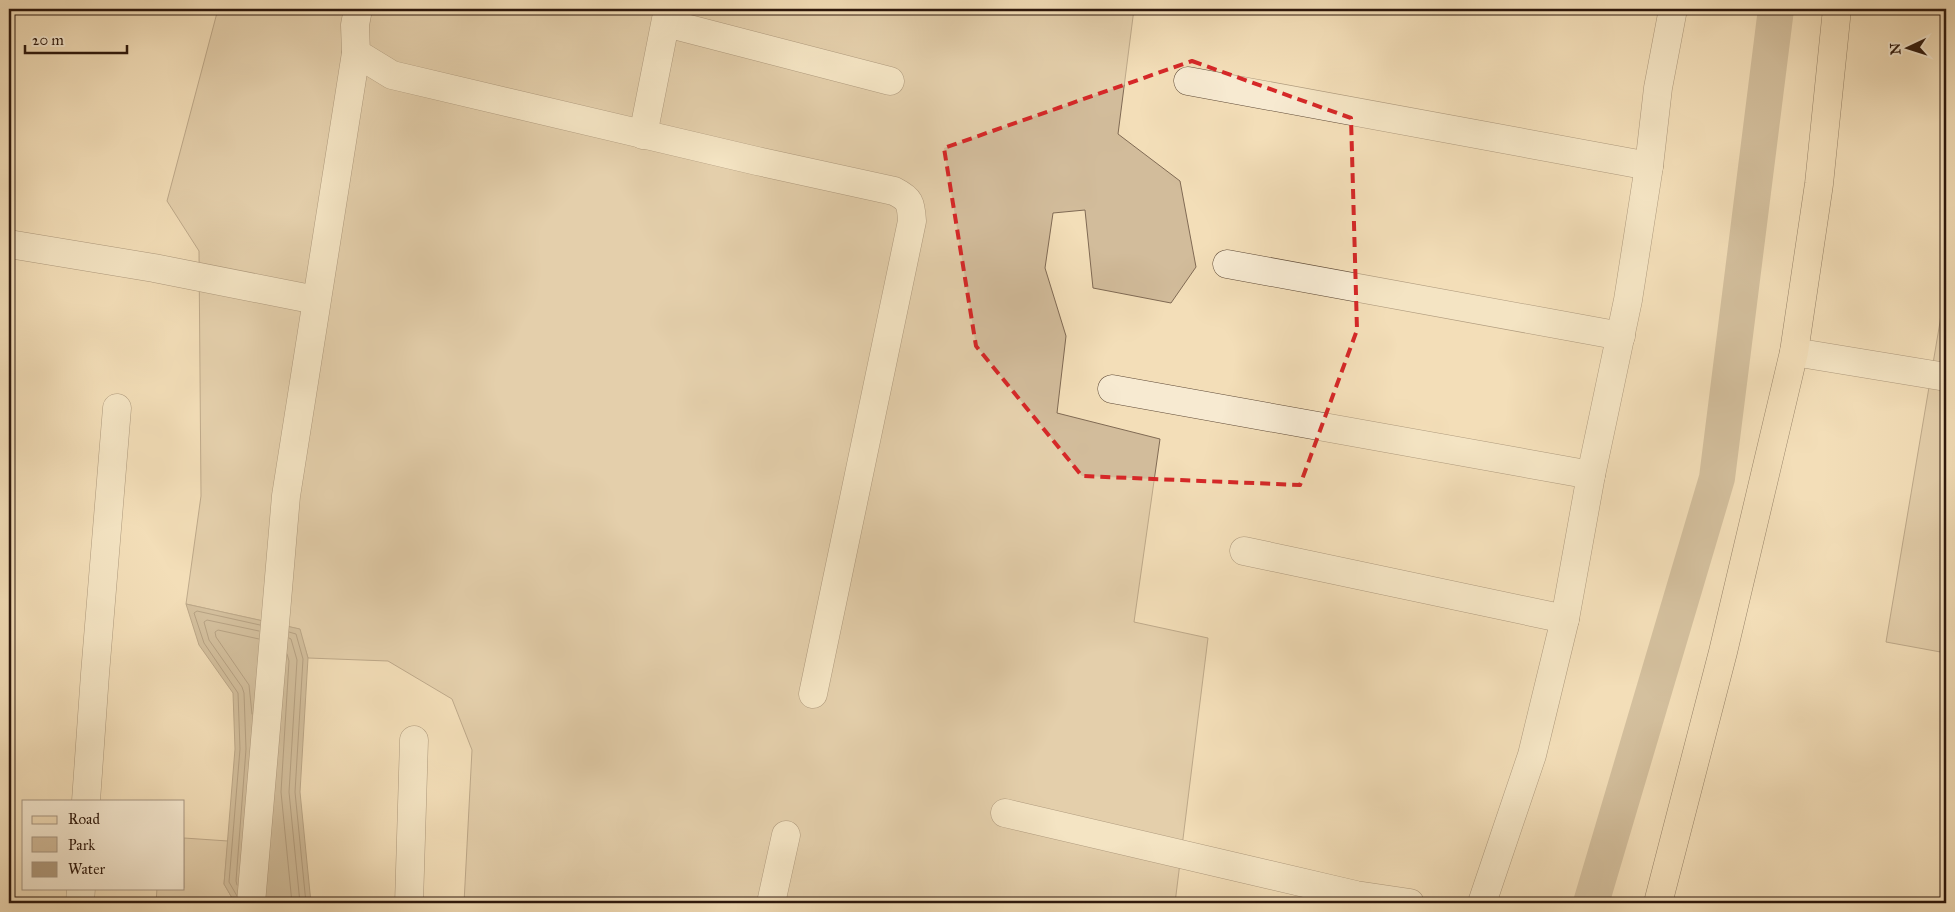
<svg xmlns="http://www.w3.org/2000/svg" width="1955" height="912" font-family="'IM FELL Great Primer',serif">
<rect width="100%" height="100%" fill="#f3deb8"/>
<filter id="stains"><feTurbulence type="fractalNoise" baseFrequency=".004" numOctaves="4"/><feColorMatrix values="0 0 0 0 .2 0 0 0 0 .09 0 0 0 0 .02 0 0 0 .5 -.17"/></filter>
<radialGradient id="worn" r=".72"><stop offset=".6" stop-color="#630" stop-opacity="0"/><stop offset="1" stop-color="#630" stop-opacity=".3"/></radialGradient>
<g fill="#d2bc9b" stroke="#806a54">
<path d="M218 9H1134L1118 134 1180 181 1196 267 1171 303 1093 288 1085 210 1053 213 1045 268 1066 336 1057 413 1160 439 1134 622 1208 638 1175 903H464L472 750 452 699 388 661 308 658 299 629 186 604 201 496 199 251 167 201Z"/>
<path d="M1946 272V653L1886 642 1940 322Z"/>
<path d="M184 838 228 841 224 884 235 903H156L157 888H184Z"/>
</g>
<path fill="#b09b7e" stroke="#7c6750" d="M186 604 300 629 308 658 300 792 311 903H235L224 884 235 749 233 693 199 645Z"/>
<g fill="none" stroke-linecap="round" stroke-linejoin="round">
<g stroke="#6f5a45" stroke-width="1">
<path d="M289 632 296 634 303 659 295 792 306 903"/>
<path d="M289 638 291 639 297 660 289 792 300 903"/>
<path d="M287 654 289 661 281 792 292 903"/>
<path d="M252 714 249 685 216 637 215 632 218 630 259 639"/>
<path d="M237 885 236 881 246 749 244 693 242 687 209 640 204 622 207 620 259 631"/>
<path d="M237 896 229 882 240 749 238 693 204 643 194 613 197 611 260 625"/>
</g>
<path stroke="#b09b7e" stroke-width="36" d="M1591 903 1717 478 1776 9"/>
<g stroke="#5f4a37" stroke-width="29">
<g id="minor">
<path d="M358 9 355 25 356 53 392 75 757 161 894 191C910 199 911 203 912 221L813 694"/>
<path d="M666 23 890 81"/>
<path d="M1188 81 1649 166"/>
<path d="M643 135 668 9"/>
<path d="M9 244 154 268 316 300"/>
<path d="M1227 264 1621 336"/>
<path d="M1794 352 1946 377"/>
<path d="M1112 389 1591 475"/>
<path d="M1244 551 1565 619"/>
<path d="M86 801 95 674 117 408"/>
<path d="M1005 813 1356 895 1410 903"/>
<path d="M80 903 81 888"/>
<path d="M251 903 286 496 356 53"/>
<path d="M409 903 414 740"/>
<path d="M771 903 786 835"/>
<path d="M1482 903 1532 755 1565 619 1591 475 1628 300 1649 166 1658 88 1673 9"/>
</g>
</g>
<g stroke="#2e180c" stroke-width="29">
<path id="major" d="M1658 903 1723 652 1794 352 1819 184 1837 9"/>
</g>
<use href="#minor" stroke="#f7ead1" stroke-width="28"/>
<use href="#major" stroke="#f3deb8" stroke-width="28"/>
</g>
<path d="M0 0H1955V912H0ZM1192 61 1351 118 1357 330 1300 485 1082 476 976 346 944 148Z" fill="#f3deb8" fill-opacity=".55" fill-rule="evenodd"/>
<path fill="none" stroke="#d62828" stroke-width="4" stroke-dasharray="10 6" stroke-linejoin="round" d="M1192 61 1351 118 1357 330 1300 485 1082 476 976 346 944 148Z"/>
<rect width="1955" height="912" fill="none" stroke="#f3deb8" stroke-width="30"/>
<rect x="10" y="10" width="1935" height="892" fill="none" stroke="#2e180c" stroke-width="2.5"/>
<rect x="15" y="15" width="1925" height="882" fill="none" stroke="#2e180c"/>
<rect x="22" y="800" width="162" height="90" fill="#f7ead1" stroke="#a79682"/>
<rect x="32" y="816" width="25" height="8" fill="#f3deb8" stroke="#a79682"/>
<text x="68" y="824" font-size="15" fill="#2e180c">Road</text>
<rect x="32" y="837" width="25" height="15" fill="#d2bc9b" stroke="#a79682"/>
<text x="68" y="850" font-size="15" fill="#2e180c">Park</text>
<rect x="32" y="862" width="25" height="15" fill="#b09b7e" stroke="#a79682"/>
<text x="68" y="874" font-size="15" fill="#2e180c">Water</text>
<g transform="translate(1908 48) rotate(266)" stroke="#f7ead1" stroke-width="4" paint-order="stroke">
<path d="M0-4L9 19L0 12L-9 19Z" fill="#2e180c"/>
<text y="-8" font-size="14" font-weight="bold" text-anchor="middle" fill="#2e180c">N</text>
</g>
<path d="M25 45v8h102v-8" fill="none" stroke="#2e180c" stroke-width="2.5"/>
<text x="32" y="45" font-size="15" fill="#2e180c" stroke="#f7ead1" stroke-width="4" paint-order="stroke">20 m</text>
<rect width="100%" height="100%" filter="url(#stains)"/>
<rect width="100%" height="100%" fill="url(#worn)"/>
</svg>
